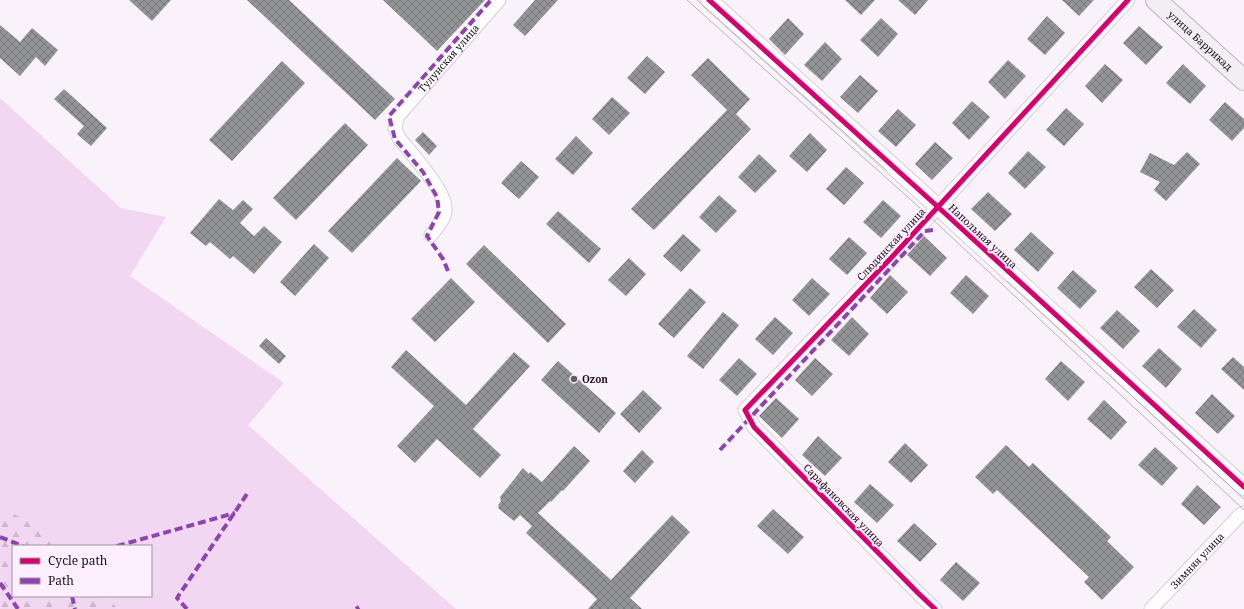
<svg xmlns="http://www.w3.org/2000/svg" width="1244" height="609" font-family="'Noto Serif',serif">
<defs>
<pattern id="forest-firs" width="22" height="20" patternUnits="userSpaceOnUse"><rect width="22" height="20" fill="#f1d7f1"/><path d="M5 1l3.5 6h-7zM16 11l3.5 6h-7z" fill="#ceb7ce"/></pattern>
<pattern id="building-cross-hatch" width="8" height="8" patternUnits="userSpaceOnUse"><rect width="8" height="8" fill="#939496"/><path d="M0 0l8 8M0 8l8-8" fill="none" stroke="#777779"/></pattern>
</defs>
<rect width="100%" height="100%" fill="#faf2fa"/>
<path fill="#f1d7f1" d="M0 98 121 208 166 217 130 276 284 383 248 425 456 609H118L107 596H151V546H64L55 535 0 507Z"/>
<path fill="url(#forest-firs)" d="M0 507 55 535 64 546H13V596H107L118 609H0Z"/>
<g fill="url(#building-cross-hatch)">
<path d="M129 0H171L152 21Z"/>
<path d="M247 0H289L395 99 375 120Z"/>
<path d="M383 0H485L437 51Z"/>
<path d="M535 0H558L525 36 513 25Z"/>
<path d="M845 0H875L861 15Z"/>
<path d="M898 0H928L915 15Z"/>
<path d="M1062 0H1094L1079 16Z"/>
<path d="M1047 16 1065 33 1045 55 1027 39Z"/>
<path d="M788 18 804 34 785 55 769 39Z"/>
<path d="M881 18 898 34 878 57 860 40Z"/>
<path d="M0 25 20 42 32 28 58 50 45 66 36 57 20 76 0 58Z"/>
<path d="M1139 26 1163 47 1146 65 1123 43Z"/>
<path d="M825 42 842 59 822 81 804 65Z"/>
<path d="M647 56 665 72 645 94 627 78Z"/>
<path d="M708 58 750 99 736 114 751 129 654 230 631 209 727 110 691 75Z"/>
<path d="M1008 60 1026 76 1005 99 988 82Z"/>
<path d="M282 61 305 83 232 161 209 140Z"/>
<path d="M1105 64 1123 80 1102 103 1085 86Z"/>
<path d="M1183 64 1206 86 1190 104 1166 83Z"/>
<path d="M860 75 878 91 858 113 840 97Z"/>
<path d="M64 89 107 128 91 146 77 134 84 126 54 99Z"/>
<path d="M612 97 630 113 609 135 592 119Z"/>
<path d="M972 101 990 117 969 140 952 123Z"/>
<path d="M1225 102 1244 119V128L1232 141 1209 120Z"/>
<path d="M1066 108 1084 124 1064 146 1046 130Z"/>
<path d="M898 109 916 125 896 147 878 131Z"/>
<path d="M345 123 368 145 296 220 273 198Z"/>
<path d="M423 132 437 146 429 155 415 140Z"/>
<path d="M810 133 827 150 807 172 789 156Z"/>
<path d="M576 136 593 153 573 175 555 159Z"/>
<path d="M935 142 953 158 932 180 915 164Z"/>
<path d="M1028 151 1046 167 1025 189 1008 173Z"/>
<path d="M1187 152 1200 164 1166 201 1154 190 1160 182 1140 172 1150 153 1174 165Z"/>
<path d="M759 154 777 171 755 193 738 177Z"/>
<path d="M397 158 421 181 352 253 328 231Z"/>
<path d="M521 161 539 177 519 199 501 183Z"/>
<path d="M846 167 864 183 844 205 826 189Z"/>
<path d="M988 192 1012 214 995 231 971 209Z"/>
<path d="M719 195 737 211 716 233 699 217Z"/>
<path d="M219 199 233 210 243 200 253 209 240 223 254 236 264 226 282 242 254 274 233 256 230 259 210 242 206 246 190 233Z"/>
<path d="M883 200 901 216 881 238 863 222Z"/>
<path d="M558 211 601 249 589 263 546 224Z"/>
<path d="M1031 232 1054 253 1038 272 1014 250Z"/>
<path d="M683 234 701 250 681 272 663 256Z"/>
<path d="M924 236 947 258 930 276 907 255Z"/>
<path d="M849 237 867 253 847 275 829 259Z"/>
<path d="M314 244 329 258 295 296 280 282Z"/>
<path d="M484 245 566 324 548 343 466 264Z"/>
<path d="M629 258 646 274 626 296 608 280Z"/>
<path d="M1151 269 1174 290 1157 308 1134 287Z"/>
<path d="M1073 270 1097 291 1080 309 1057 288Z"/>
<path d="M890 275 908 292 887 314 870 298Z"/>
<path d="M966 275 989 296 973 314 950 293Z"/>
<path d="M451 278 475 302 435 342 411 319Z"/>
<path d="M812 278 830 294 809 316 792 300Z"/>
<path d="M690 288 706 302 674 338 658 324Z"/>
<path d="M1194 309 1217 330 1201 348 1177 327Z"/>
<path d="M1117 310 1140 331 1123 349 1100 328Z"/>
<path d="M723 312 739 325 703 369 687 356Z"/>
<path d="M775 317 793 333 773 355 755 339Z"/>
<path d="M852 317 869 334 849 356 831 340Z"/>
<path d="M266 338 286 356 279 364 259 346Z"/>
<path d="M1159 348 1182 369 1166 388 1142 366Z"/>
<path d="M406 350 466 405 514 352 530 366 473 429 501 455 480 478 437 439 415 463 397 446 434 406 391 367Z"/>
<path d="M1233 357 1244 367V390L1221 369Z"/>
<path d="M739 358 757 374 737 396 719 380Z"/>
<path d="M815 358 833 374 812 396 795 380Z"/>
<path d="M558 361 616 413 599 433 541 380Z"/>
<path d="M1061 361 1085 382 1068 401 1045 379Z"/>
<path d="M643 390 662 408 639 433 620 414Z"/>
<path d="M1212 394 1235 416 1218 434 1195 413Z"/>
<path d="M776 398 799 419 782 438 759 416Z"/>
<path d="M1104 400 1127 422 1111 440 1087 419Z"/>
<path d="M818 436 842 458 825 476 802 455Z"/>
<path d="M905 443 928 465 911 483 888 462Z"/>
<path d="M1006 445 1029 467 1033 463 1111 537 1107 541 1134 567 1102 600 1084 582 1089 577 997 490 993 494 975 477Z"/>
<path d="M574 446 590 461 563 491 562 490 551 502 550 501 538 513 611 580 672 515 690 532 630 598 642 609H588L597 599 526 533 532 526 520 515 514 521 498 508 499 506 498 505 501 501 500 497 523 468 529 474 530 472 542 482Z"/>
<path d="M1155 447 1178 468 1162 486 1138 465Z"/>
<path d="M642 450 654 462 635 483 623 471Z"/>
<path d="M870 484 894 505 877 523 854 502Z"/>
<path d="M1197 485 1221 507 1204 525 1181 504Z"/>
<path d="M773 509 804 537 788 554 757 526Z"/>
<path d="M914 523 937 544 920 562 897 541Z"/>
<path d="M956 562 980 583 963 601 940 580Z"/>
</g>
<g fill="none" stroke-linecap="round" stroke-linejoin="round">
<g stroke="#d6cfd6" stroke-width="15">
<g id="minor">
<path id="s1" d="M431 235C437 227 446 218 445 208 445 190 411 153 399 138L395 128 397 117 499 0"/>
<path d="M935 609 918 593 754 427 745 410 891 258 1128 0"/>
<path id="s2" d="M1151 609 1240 515 1244 513"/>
</g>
</g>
<g stroke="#d6cfd6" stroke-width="18">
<path id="tertiary" d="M709 0 938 207 1244 487"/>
</g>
<g stroke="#bcb0bc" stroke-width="22">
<g id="primary">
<path id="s3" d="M1156 0 1244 80"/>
</g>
</g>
<use href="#minor" stroke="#fefdfe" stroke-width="13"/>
<use href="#tertiary" stroke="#fefdfe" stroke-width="16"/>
<use href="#primary" stroke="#f3eef3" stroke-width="20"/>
<g stroke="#b6b5b6" stroke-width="1">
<path d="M687 0 929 216 1244 510"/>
<path d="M697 0 886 170"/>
<path d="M1007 281 1244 499"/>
</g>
<g stroke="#8e44ad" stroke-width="4" stroke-dasharray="8 4" stroke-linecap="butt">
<path d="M448 271 443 259 427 236 439 212 437 197 423 172 395 139 389 116 491 0"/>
<path d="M720 450 925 231 933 230"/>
<path d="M0 537 23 546"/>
<path d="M117 546 235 513"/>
<path d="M0 583 18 609"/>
<path d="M72 596 75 609"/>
<path d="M187 609 177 598 247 494"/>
<path d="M356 609 359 607"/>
</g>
<g stroke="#feeffe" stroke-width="8">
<g id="cycleway">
<path d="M709 0 938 207 1244 487"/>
<path d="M935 609 918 593 754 427 745 410 891 258 1128 0"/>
</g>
</g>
<use href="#cycleway" stroke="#d6006c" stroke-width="5"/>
</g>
<circle fill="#645e64" stroke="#feeffe" stroke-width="1.5" cx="574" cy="379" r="4"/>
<g text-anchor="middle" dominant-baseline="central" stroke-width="4" stroke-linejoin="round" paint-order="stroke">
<g font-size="10" fill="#140e14" stroke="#feeffe">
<text stroke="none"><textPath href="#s3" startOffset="60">улица Баррикад</textPath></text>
<text stroke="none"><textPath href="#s1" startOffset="216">Тулунская улица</textPath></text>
<text transform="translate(983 236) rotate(43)">Напольная улица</text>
<text transform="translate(891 244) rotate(-47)">Слюдянская улица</text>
<text transform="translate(844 505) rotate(46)">Сарафановская улица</text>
<text stroke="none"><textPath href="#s2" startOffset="67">Зимняя улица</textPath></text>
</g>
<g font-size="10" font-weight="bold" fill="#140e14" stroke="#feeffe" text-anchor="start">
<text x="582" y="379">Ozon</text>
</g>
</g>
<rect x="12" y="545" width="140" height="52" fill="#feeffe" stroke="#a095a0"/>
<rect x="20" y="558" width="20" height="6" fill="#d6006c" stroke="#a095a0"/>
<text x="48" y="565" font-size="12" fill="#140e14">Cycle path</text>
<rect x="20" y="578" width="20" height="6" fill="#8e44ad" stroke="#a095a0"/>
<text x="48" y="585" font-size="12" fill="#140e14">Path</text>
</svg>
